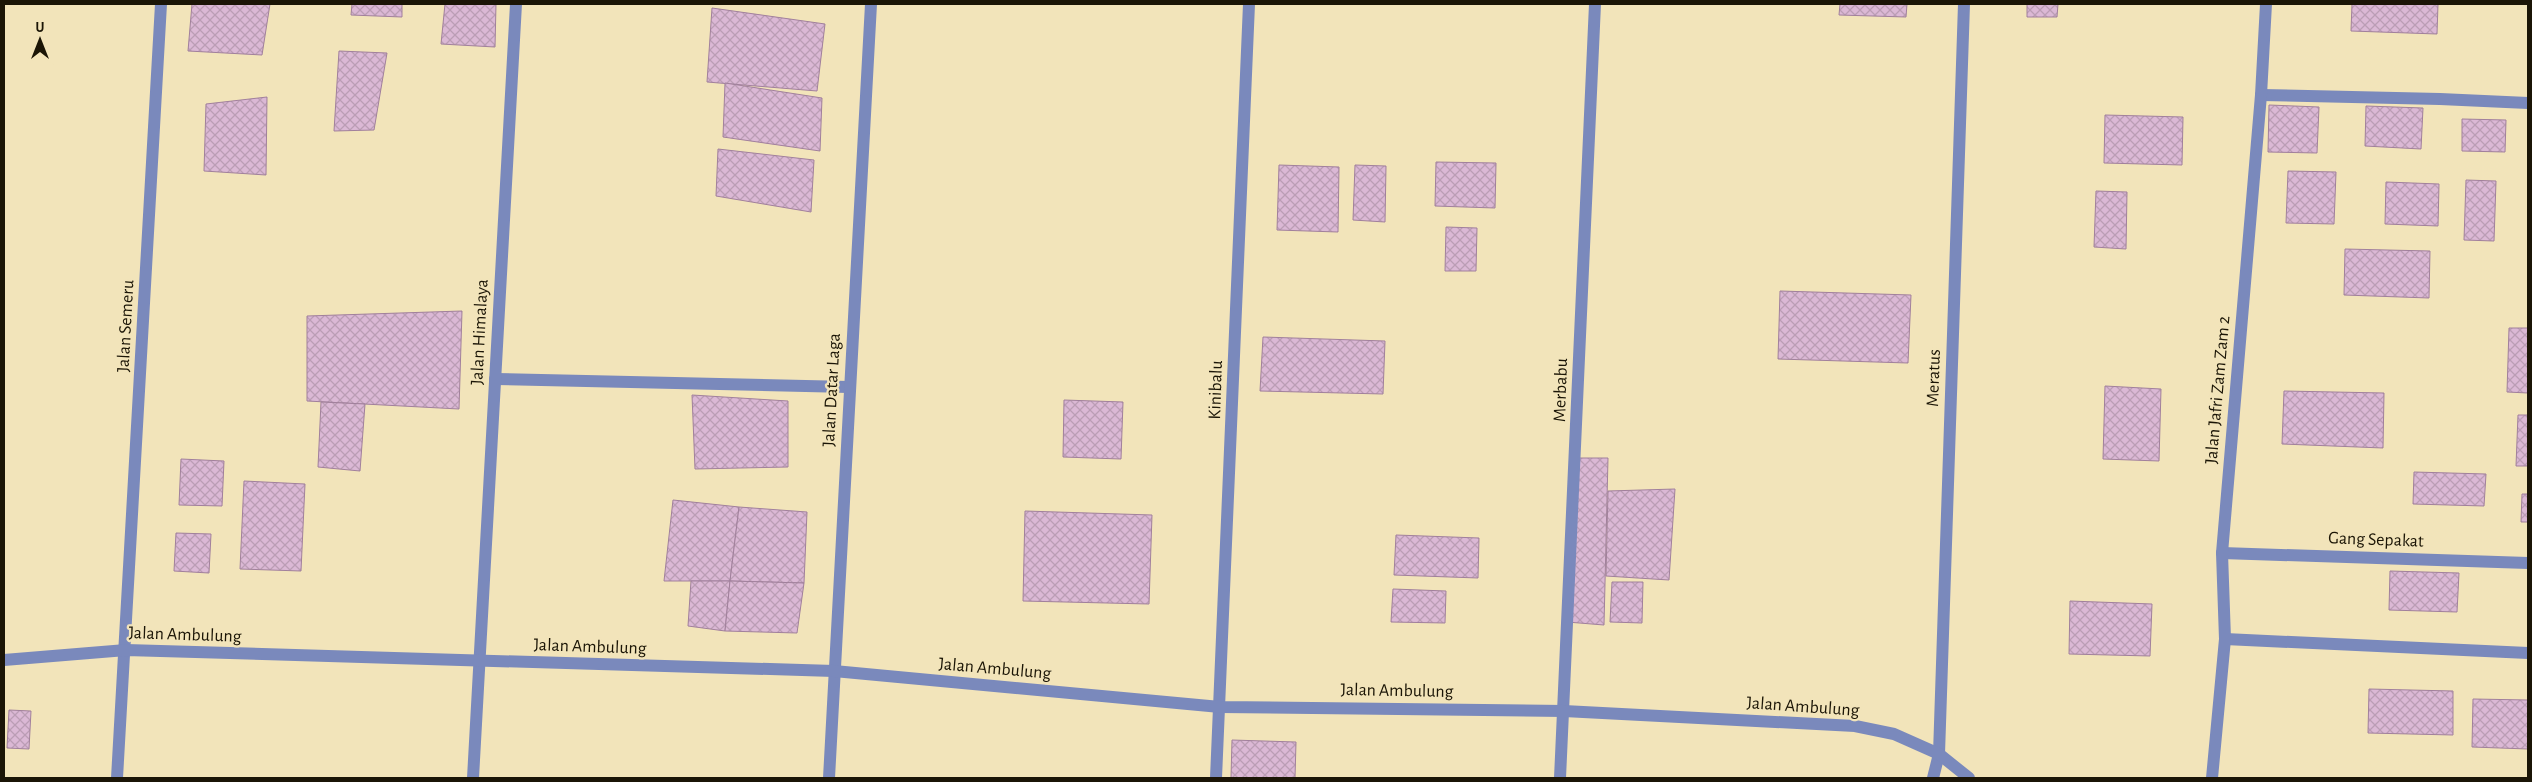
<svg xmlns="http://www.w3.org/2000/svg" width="2532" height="782" font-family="'Alegreya Sans',sans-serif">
<defs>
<pattern id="building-cross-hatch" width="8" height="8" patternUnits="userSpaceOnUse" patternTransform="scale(1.25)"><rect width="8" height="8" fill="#dbb8d5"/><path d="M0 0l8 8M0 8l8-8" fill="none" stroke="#bb9db5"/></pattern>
</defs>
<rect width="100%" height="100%" fill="#f2e4ba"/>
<g fill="url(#building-cross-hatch)" stroke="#a1809c">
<path d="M192 4H270L262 55 188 51Z"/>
<path d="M352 4H402V17L351 15Z"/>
<path d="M445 4H496L495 47 441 44Z"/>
<path d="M1840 4H1907L1906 17 1839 15Z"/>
<path d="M2027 4H2058L2057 17H2027Z"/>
<path d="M2352 4H2438L2437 34 2351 31Z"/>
<path d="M712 8 825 24 817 91 707 82Z"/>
<path d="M339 51 387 53 374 130 334 131Z"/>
<path d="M725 83 822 98 820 151 723 137Z"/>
<path d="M267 97 266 175 204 171 206 104Z"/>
<path d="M2269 105 2319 107 2317 153 2268 152Z"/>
<path d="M2366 106 2423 108 2421 149 2365 146Z"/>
<path d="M2105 115 2183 117 2182 165 2104 163Z"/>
<path d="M2462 119 2506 120 2505 152 2462 151Z"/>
<path d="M718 149 814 160 811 212 716 196Z"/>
<path d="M1436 162 1496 163 1495 208 1435 206Z"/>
<path d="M1279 165 1339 167 1338 232 1277 230Z"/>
<path d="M1355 165 1386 166 1385 222 1353 220Z"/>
<path d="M2288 171 2336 172 2334 224 2286 223Z"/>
<path d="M2466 180 2496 181 2494 241 2464 240Z"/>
<path d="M2386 182 2439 184 2438 226 2385 224Z"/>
<path d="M2096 191 2127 192 2126 249 2094 247Z"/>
<path d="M1446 227 1477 228 1476 271H1445Z"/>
<path d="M2345 249 2430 251 2429 298 2344 295Z"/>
<path d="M1780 291 1911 295 1908 363 1778 359Z"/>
<path d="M462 311 459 409 307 401V316Z"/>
<path d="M2509 328H2528V393L2507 392Z"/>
<path d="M1263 337 1385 341 1383 394 1260 391Z"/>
<path d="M2105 386 2161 389 2159 461 2103 459Z"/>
<path d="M2284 391 2384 393 2383 448 2282 444Z"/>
<path d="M692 395 788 401V467L695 469Z"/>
<path d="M1064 400 1123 402 1121 459 1063 457Z"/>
<path d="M321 402 365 404 360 471 318 467Z"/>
<path d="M2518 415H2528V466H2516Z"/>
<path d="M1575 458H1608L1604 625 1567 622Z"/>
<path d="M181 459 224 461 222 506 179 505Z"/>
<path d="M2414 472 2486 474 2484 506 2413 504Z"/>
<path d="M244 481 305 484 301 571 240 569Z"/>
<path d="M1675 489 1669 580 1606 576 1608 491Z"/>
<path d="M2522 494H2528V522H2521Z"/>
<path d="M673 500 739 507 730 581H664Z"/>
<path d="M739 507 807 512 804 583 730 581Z"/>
<path d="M1025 511 1152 515 1149 604 1023 601Z"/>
<path d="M176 533 211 534 209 573 174 571Z"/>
<path d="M1396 535 1479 538 1478 578 1394 575Z"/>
<path d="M2390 571 2459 573 2457 612 2389 610Z"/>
<path d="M691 581H730L725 631 688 626Z"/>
<path d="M730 581 804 583 797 633 725 631Z"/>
<path d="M1612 582H1643L1642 623 1610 622Z"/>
<path d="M1393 589 1446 591 1445 623 1391 622Z"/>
<path d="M2070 601 2152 604 2150 656 2069 654Z"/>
<path d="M2369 689 2453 691V735L2368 733Z"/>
<path d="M2473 699 2528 700V749L2472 747Z"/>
<path d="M9 710 31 711 29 749 7 748Z"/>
<path d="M1232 740 1296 742 1295 778H1231Z"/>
</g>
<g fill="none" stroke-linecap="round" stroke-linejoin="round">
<g stroke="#7a89bc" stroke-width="12">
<path d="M2261 95 2440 99 2528 103"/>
<path d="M495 379 849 387"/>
<path d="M2222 553 2528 563"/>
<path d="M2225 639 2528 653"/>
<path d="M117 778 161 4"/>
<path d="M473 778 516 4"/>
<path d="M829 778 871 4"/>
<path d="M1216 778 1249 4"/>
<path d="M1560 778 1595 4"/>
<path d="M1933 778 1939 754 1964 4"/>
</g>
<g stroke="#7a89bc" stroke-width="12">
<path d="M4 660 126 650 834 671 1220 707 1564 711 1855 726 1894 734 1939 754 1969 778"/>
<path d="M2212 778 2225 639 2222 553 2261 95 2266 4"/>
</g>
</g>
<g text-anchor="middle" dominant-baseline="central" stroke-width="4.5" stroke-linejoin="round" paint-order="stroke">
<g font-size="18" fill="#1b1506" stroke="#f2e4ba">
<text transform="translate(126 326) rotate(-87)">Jalan Semeru</text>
<text transform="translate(480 332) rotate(-87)">Jalan Himalaya</text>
<text transform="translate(1934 378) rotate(-88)">Meratus</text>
<text transform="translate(832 390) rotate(-87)">Jalan Datar Laga</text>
<text transform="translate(1216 390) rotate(-88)">Kinibalu</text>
<text transform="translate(1561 390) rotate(-88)">Merbabu</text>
<text transform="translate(2218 390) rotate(-85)">Jalan Jafri Zam Zam 2</text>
<text transform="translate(2376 540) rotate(2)">Gang Sepakat</text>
<text transform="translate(185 635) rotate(2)">Jalan Ambulung</text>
<text transform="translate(590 647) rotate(2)">Jalan Ambulung</text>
<text transform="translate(995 669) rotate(5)">Jalan Ambulung</text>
<text transform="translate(1397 691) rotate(1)">Jalan Ambulung</text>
<text transform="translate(1803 707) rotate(4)">Jalan Ambulung</text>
</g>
</g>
<rect width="2532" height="782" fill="none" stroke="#1b1506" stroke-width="10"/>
<g transform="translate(40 40)" stroke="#f2e4ba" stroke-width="4" paint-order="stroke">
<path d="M0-4L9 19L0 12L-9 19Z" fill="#1b1506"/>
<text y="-8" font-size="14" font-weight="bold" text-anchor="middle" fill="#1b1506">U</text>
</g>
</svg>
